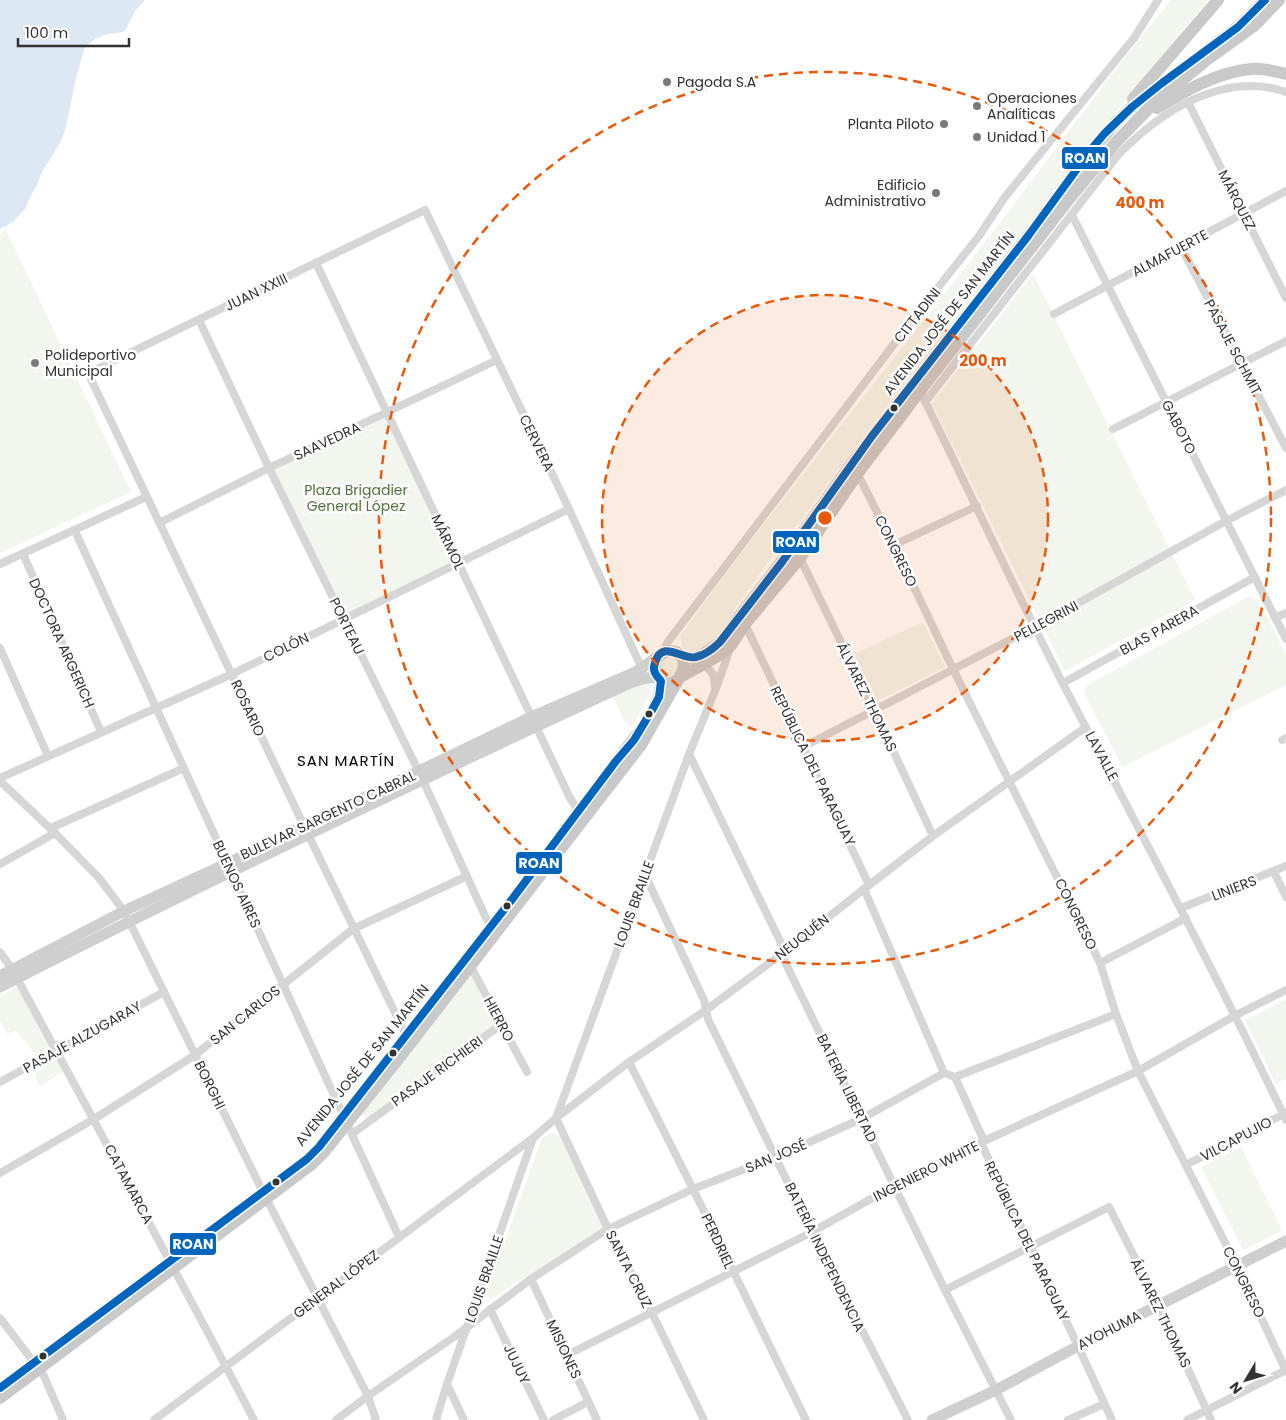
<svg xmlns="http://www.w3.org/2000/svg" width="1286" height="1420" font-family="Poppins,sans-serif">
<rect width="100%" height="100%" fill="#fff"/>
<g fill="#f2f6ee">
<path d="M1171 0H1208L1080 156 993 278 901 388 766 565 735 608 733 616 719 636 711 644 699 651 690 652 683 648 680 636 727 571 996 228 1128 53Z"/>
<path d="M6 230 131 492 0 553V234Z"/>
<path d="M1033 274 1195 600 1065 671 932 403Z"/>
<path d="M387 413 458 563 344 618 269 468Z"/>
<path d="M1249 596 1259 601 1286 655V685L1123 767 1084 694 1086 686Z"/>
<path d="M923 622 945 667 877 701 854 654Z"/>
<path d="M673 655 681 663 673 678 662 677 659 665 665 657Z"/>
<path d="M650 681 653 685V689L632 726 624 721 612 694Z"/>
<path d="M470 965 502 1024 372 1119 364 1117 361 1113Z"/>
<path d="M18 986 54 1051 38 1058 16 1030 7 1034 0 1021V996Z"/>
<path d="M1286 999V1079L1276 1084 1245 1020Z"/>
<path d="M58 1058 65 1071 40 1086 34 1074Z"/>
<path d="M552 1133 560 1136 606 1227 491 1299 486 1294 542 1138Z"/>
<path d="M1241 1147 1280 1226 1281 1231 1243 1250 1201 1167Z"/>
</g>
<path fill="#dce9f4" d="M0 0H145L135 11 125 31 122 32 104 35 95 39 84 49 75 83 66 127 61 141 41 174 37 186 31 195 25 209 13 222 0 229Z"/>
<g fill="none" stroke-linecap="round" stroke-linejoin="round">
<g stroke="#d6d6d6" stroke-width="8">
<path d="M1188 102 1286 298"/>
<path d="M1072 215 1286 639"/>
<path d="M1181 247 1286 448"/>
<path d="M316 263 570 798 580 813"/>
<path d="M1054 314 1286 191"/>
<path d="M199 320 269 468 421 776 486 918 491 926 497 930"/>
<path d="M920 391C968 488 1013 586 1062 682 1138 827 1215 972 1286 1120"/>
<path d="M925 402 1118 155C1160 112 1223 70 1286 92"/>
<path d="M1113 429 1286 341"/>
<path d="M856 471 894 545 953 669 1100 963 1116 1014 1138 1071 1237 1266 1286 1371"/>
<path d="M159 523 269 468 497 360"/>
<path d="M75 531 399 1237"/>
<path d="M894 545 977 506"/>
<path d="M23 554 101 732"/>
<path d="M800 558 874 710 933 836"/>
<path d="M0 564 146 497"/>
<path d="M1275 618 1286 613"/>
<path d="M745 624 869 885"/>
<path d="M0 648 48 756"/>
<path d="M662 653 667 643 913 319 979 236 1005 197 1134 38 1158 0"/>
<path d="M704 664 713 674 715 686"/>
<path d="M1063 683 1255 577"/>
<path d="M1282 740 1286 738"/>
<path d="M803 747 1035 627 1226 521 1286 490"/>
<path d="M689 754 780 941 785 962 945 1290 1011 1420"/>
<path d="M0 778 232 674 569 509"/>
<path d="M0 781 55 833 99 878 124 911 266 1198 368 1396 376 1420"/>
<path d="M51 828 184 768"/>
<path d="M0 864 55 833"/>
<path d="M1274 872 1286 897"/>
<path d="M645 875 704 1000 708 1019 812 1232 908 1420"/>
<path d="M864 889 944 1073"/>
<path d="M1181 908 1286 866"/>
<path d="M0 952 12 969C93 1119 175 1269 254 1420"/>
<path d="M1100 963 1186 918"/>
<path d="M470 965 527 1072"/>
<path d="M413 1040 406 1035 304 826 88 373 425 210 569 509 643 671"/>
<path d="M629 1062 693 1189 806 1420"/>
<path d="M955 1077 984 1141"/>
<path d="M0 1082 164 992"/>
<path d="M556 1118 689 754 715 691 730 649"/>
<path d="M556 1118 608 1229 652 1313 704 1420"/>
<path d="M352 1134 502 1024"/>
<path d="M981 1143 1078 1346 1112 1420"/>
<path d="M1186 1165 1286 1113"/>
<path d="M0 1173 94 1119 195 1055 353 929 467 876"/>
<path d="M531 1279 597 1420"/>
<path d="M945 1290 1109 1207 1159 1305 1211 1420"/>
<path d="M490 1309 544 1420"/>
<path d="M0 1318 44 1376 63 1420"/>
<path d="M567 1355 812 1232 894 1186 984 1141 1138 1071 1236 1015 1286 990"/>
<path d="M447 1384 464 1420"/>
<path d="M154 1420 533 1138 556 1118 629 1062 706 1010 783 953 864 889 933 836 1086 727"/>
<path d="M336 1420 368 1396 454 1337 531 1279 608 1229 693 1189 776 1157 861 1119 944 1073 955 1077 1116 1014"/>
<path d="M436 1420 447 1384 533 1138"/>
<path d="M553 1420 588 1402"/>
<path d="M1068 1420 1104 1404"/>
<path d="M1187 1420 1286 1370"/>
</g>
<g stroke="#cfcfcf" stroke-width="11">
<path d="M0 976 124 911 228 863 531 717 633 673 642 668 658 656"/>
<path d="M0 987C207 881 418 781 630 683L646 678 657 677"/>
<path d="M932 1420 996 1390 1078 1346 1286 1241"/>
</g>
<g stroke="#c9c9c9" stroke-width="12">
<path d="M1211 47 1239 26 1265 0"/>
<path d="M1133 99 1218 0"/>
<path d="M1157 108C1185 91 1217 72 1251 69 1263 68 1274 71 1286 74"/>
<path d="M667 651C698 649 680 695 662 681 649 671 654 656 667 651Z"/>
<path d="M680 655 688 658H695L702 655 724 640 739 617 789 552 850 466 1029 235 1093 149 1117 121 1135 104 1191 62"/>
<path d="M680 677 704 664 724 652 732 644 745 624 800 558 858 473 920 391 1066 203 1116 142 1153 104 1204 62 1254 26 1279 0"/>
<path d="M653 709 659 697 661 681"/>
<path d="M563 832 638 733"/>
<path d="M0 1398 312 1164 324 1152 399 1058 641 745 678 680"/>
</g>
<g stroke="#fff" stroke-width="11">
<path id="bus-1" d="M0 1388 307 1159 319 1147 510 902 616 761 634 740 652 710 659 697 661 681C656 675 652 671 655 663 662 638 683 661 696 657 705 655 713 649 720 642L782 562 872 436 1028 236 1093 147 1105 133 1132 107 1162 83 1238 27 1265 0"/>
</g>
<use href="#bus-1" stroke="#0065bd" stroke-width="8"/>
</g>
<circle cx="825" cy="518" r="223" fill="#e8590c" fill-opacity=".12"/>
<g fill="none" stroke="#e8590c" stroke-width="2.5" stroke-dasharray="9 6">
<circle cx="825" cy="518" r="223"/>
<circle cx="825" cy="518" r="446"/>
</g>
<g fill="#7a7a7a" stroke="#fff" stroke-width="2">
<circle cx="667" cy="82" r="5"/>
<circle cx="977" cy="106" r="5"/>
<circle cx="944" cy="124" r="5"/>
<circle cx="977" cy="137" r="5"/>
<circle cx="936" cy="193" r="5"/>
<circle cx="35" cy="363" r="5"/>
</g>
<g fill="#323232" stroke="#fff" stroke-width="2">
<circle cx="894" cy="408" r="4.5"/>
<circle cx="649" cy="714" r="4.5"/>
<circle cx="507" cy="906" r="4.5"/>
<circle cx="393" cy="1053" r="4.5"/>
<circle cx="276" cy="1182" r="4.5"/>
<circle cx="43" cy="1356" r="4.5"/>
</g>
<g text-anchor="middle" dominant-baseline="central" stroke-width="5" stroke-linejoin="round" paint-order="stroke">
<g font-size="14" fill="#323232" stroke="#fff" text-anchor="start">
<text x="677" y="82">Pagoda S.A</text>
<text x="987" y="98">Operaciones<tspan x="987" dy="16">Analíticas</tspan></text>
<text x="934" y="124" text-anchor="end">Planta Piloto</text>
<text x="987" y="137">Unidad 1</text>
<text x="926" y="185" text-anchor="end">Edificio<tspan x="926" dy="16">Administrativo</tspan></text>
<text x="45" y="355">Polideportivo<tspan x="45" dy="16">Municipal</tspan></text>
</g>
<g font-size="14" fill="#323232" stroke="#fff">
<text transform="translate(1237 200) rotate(63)">MÁRQUEZ</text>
<text transform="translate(1170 253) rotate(-28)">ALMAFUERTE</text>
<text transform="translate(256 292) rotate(-26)">JUAN XXIII</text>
<text transform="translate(949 313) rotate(-52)">AVENIDA JOSÉ DE SAN MARTÍN</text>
<text transform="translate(917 315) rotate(-52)">CITTADINI</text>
<text transform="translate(1233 347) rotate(62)">PASAJE SCHMIT</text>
<text transform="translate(1179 427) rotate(63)">GABOTO</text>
<text transform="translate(327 441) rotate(-25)">SAAVEDRA</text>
<text transform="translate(537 443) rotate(64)">CERVERA</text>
<text transform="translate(448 542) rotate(65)">MÁRMOL</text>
<text transform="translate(896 551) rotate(64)">CONGRESO</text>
<text transform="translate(1046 621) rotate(-28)">PELLEGRINI</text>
<text transform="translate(347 626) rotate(64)">PORTEAU</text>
<text transform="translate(1159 630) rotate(-29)">BLAS PARERA</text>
<text transform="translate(62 643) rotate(66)">DOCTORA ARGERICH</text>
<text transform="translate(286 647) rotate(-26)">COLÓN</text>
<text transform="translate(867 697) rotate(64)">ÁLVAREZ THOMAS</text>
<text transform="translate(248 708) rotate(65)">ROSARIO</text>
<text transform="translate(1102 756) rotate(62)">LAVALLE</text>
<text transform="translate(813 766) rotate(64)">REPÚBLICA DEL PARAGUAY</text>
<text transform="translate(328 815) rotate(-25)">BULEVAR SARGENTO CABRAL</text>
<text transform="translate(237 884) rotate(65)">BUENOS AIRES</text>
<text transform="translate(1234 888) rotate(-21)">LINIERS</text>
<text transform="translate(634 904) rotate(-70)">LOUIS BRAILLE</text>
<text transform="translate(1076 914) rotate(64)">CONGRESO</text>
<text transform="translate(802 937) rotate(-38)">NEUQUÉN</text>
<text transform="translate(245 1015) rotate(-39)">SAN CARLOS</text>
<text transform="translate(499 1019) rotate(62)">HIERRO</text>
<text transform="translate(82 1037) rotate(-29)">PASAJE ALZUGARAY</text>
<text transform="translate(362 1065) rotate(-51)">AVENIDA JOSÉ DE SAN MARTÍN</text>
<text transform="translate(437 1071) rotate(-36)">PASAJE RICHIERI</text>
<text transform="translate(210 1085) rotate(64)">BORGHI</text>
<text transform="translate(847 1088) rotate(64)">BATERÍA LIBERTAD</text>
<text transform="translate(1236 1139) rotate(-28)">VILCAPUJIO</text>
<text transform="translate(776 1156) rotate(-23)">SAN JOSÉ</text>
<text transform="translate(926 1171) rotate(-27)">INGENIERO WHITE</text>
<text transform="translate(129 1184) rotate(62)">CATAMARCA</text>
<text transform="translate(718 1241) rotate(65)">PERDRIEL</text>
<text transform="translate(1027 1241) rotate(64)">REPÚBLICA DEL PARAGUAY</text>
<text transform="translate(825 1257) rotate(64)">BATERÍA INDEPENDENCIA</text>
<text transform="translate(629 1269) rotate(63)">SANTA CRUZ</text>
<text transform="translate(484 1279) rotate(-71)">LOUIS BRAILLE</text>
<text transform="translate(1244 1282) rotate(64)">CONGRESO</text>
<text transform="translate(336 1284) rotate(-37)">GENERAL LÓPEZ</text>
<text transform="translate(1161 1313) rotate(64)">ÁLVAREZ THOMAS</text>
<text transform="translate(1109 1330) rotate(-27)">AYOHUMA</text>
<text transform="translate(564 1349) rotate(65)">MISIONES</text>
<text transform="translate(517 1364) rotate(64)">JUJUY</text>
</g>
<g font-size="14" fill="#51713d" stroke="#fff">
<text x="356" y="490">Plaza Brigadier<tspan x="356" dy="16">General López</tspan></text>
</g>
<g font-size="15" letter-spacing="1" fill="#000" stroke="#fff">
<text x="346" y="760">SAN MARTÍN</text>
</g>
</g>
<circle cx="825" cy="518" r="8" fill="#e8590c" stroke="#fff" stroke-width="2.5"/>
<g font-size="15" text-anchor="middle" font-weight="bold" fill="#e8590c" stroke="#fff" stroke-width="5" stroke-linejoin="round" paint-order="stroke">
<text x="1140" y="208">400 m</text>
<text x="983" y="366">200 m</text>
</g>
<g stroke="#fff" stroke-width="2">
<rect x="1061" y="146" width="48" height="24" rx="5" fill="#0065bd"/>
<rect x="772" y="530" width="48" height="24" rx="5" fill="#0065bd"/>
<rect x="515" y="851" width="48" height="24" rx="5" fill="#0065bd"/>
<rect x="169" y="1232" width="48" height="24" rx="5" fill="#0065bd"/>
</g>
<g font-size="14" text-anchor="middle" font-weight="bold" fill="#fff">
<text x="1085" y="163">ROAN</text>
<text x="796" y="547">ROAN</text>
<text x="539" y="868">ROAN</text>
<text x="193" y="1249">ROAN</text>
</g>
<g transform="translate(1246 1380) rotate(232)" stroke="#ffffff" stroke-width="4" paint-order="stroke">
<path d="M0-4L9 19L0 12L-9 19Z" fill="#323232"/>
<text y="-8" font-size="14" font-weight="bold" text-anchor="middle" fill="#323232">N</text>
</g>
<path d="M18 38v8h111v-8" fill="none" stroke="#323232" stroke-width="2.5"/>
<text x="25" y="38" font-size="15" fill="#323232" stroke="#ffffff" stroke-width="4" paint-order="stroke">100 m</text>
</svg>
